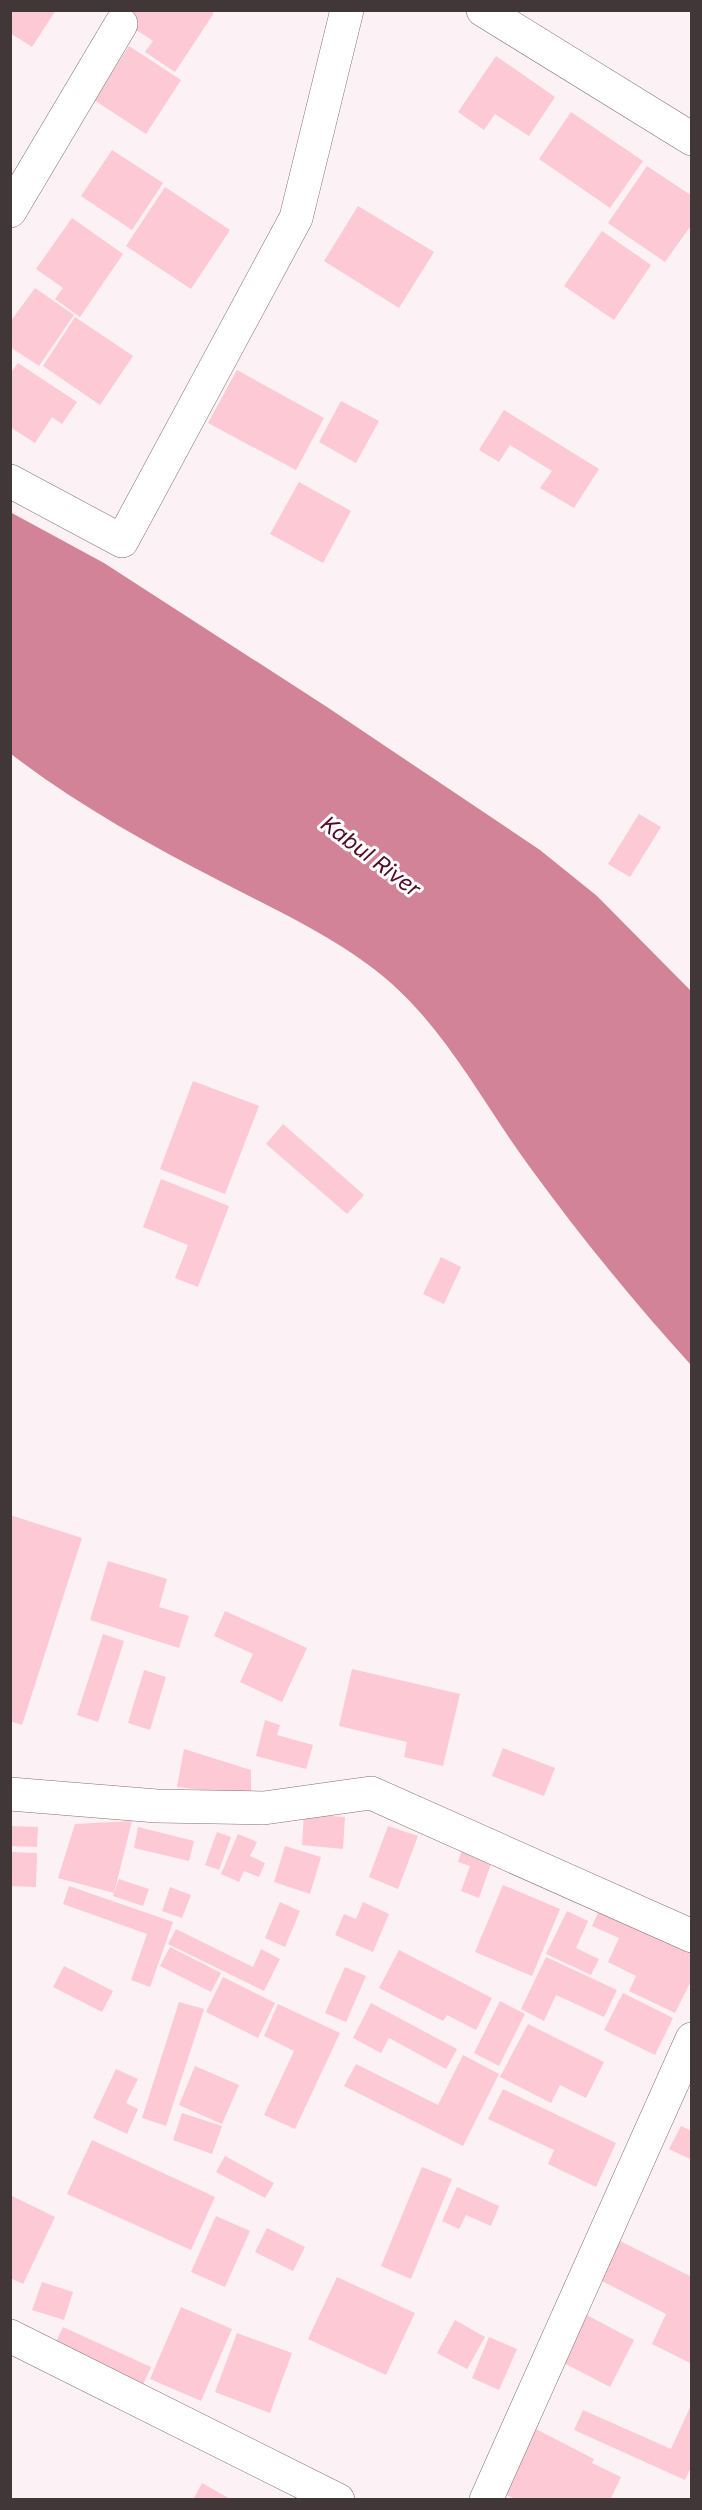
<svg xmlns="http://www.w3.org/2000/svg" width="702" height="2510" font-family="Inter,sans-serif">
<rect width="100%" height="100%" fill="#fcf1f4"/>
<path fill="#d28397" d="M10 512 104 563 327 707 540 850 597 896 691 991V1365C634 1302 579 1235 529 1166 483 1103 449 1035 391 983 341 939 277 911 218 880 146 843 75 803 11 754Z"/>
<g fill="#fdc9d5">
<path d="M10 10H56L32 47 10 33Z"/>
<path d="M134 10H209L214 13 175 72 145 52 153 41 126 23Z"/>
<path d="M129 46 181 80 146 134 94 100Z"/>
<path d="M496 56 555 97 529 136 495 114 484 130 458 112Z"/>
<path d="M571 112 643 161 610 208 539 159Z"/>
<path d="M112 150 163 183 132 230 81 196Z"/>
<path d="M647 166 692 196V224L665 262 608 223Z"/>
<path d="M165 187 230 230 191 289 126 246Z"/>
<path d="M358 206 434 252 399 308 324 261Z"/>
<path d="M72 218 123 254 80 317 55 299 63 288 36 269Z"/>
<path d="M602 231 651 265 614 320 564 286Z"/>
<path d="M35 288 74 315 39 366 10 347V322Z"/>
<path d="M75 317 133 356 100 405 43 366Z"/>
<path d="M18 363 77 402 62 424 52 417 35 443 10 427V374Z"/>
<path d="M237 370 324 418 296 470 208 423Z"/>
<path d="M341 401 379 421 356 463 319 442Z"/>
<path d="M504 410 599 469 574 508 540 488 552 471 510 445 499 462 479 450Z"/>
<path d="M299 482 351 511 323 563 270 534Z"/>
<path d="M639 814 661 827 630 877 608 864Z"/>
<path d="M193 1081 259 1106 225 1194 160 1169Z"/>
<path d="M283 1124 364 1195 347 1214 266 1144Z"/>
<path d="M161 1179 229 1206 198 1287 175 1278 188 1245 143 1227Z"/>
<path d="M441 1257 461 1267 444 1304 423 1294Z"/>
<path d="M10 1515 82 1538 22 1725 10 1721Z"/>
<path d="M108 1561 167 1579 159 1607 189 1616 179 1648 90 1620Z"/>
<path d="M225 1611 307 1648 282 1702 240 1682 253 1654 214 1636Z"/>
<path d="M103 1634 124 1641 98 1722 77 1715Z"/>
<path d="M352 1669 460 1694 443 1766 404 1757 407 1742 339 1726Z"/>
<path d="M144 1670 166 1677 150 1730 128 1723Z"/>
<path d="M265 1720 280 1725 277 1735 313 1745 306 1769 256 1756Z"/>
<path d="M503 1748 555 1768 544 1796 492 1776Z"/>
<path d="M184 1749 251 1770V1795L177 1787Z"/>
<path d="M304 1814 345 1817 343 1849 302 1845Z"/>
<path d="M132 1821 114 1893 58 1878 75 1824Z"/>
<path d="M10 1826 38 1827 37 1847 10 1846Z"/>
<path d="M388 1826 418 1836 398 1889 369 1877Z"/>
<path d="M138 1827 194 1841 189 1861 134 1848Z"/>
<path d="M217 1832 231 1837 219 1870 205 1865Z"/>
<path d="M238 1834 257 1842 250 1856 265 1863 259 1877 244 1871 239 1882 221 1874Z"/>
<path d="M285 1846 321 1857 310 1894 274 1882Z"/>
<path d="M462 1850 492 1861 479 1898 461 1891 470 1866 458 1862Z"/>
<path d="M10 1852 37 1853 36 1887 10 1886Z"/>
<path d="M119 1879 149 1889 143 1906 113 1896Z"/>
<path d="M503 1885 560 1909 532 1976 475 1952Z"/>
<path d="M69 1886 173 1922 150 1987 131 1980 147 1934 63 1904Z"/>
<path d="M170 1887 191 1895 182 1918 162 1911Z"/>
<path d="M280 1902 300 1911 285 1947 265 1938Z"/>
<path d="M363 1902 389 1914 373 1952 335 1935 344 1914 356 1919Z"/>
<path d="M601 1906 692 1949V1979L675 2013 629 1991 636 1976 608 1962 619 1938 592 1926Z"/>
<path d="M567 1911 588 1921 576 1948 599 1959 591 1975 546 1954Z"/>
<path d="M176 1929 253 1967 261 1949 280 1959 264 1991 168 1944Z"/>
<path d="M170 1947 221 1973 211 1992 160 1966Z"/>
<path d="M399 1950 492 1998 476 2030 447 2015 443 2021 379 1988Z"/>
<path d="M546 1957 617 1990 604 2017 556 1995 544 2021 521 2009Z"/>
<path d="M64 1966 113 1991 102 2012 53 1987Z"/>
<path d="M345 1967 366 1976 346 2022 325 2013Z"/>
<path d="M223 1977 275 2003 258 2038 206 2012Z"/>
<path d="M623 1993 673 2018 655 2055 604 2030Z"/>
<path d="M500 2001 525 2014 499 2066 474 2053Z"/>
<path d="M179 2002 204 2009 166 2126 142 2118Z"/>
<path d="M371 2003 457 2049 446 2069 389 2038 381 2053 353 2038Z"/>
<path d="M278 2004 340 2033 295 2129 264 2115 294 2051 264 2036Z"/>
<path d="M528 2024 604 2062 586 2098 560 2085 551 2103 500 2077Z"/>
<path d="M463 2055 499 2074 463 2146 344 2086 356 2064 438 2105Z"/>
<path d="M195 2066 239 2085 222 2124 179 2105Z"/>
<path d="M116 2069 138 2079 126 2103 138 2109 127 2134 93 2118Z"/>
<path d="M503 2089 616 2143 596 2187 548 2164 554 2150 488 2119Z"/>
<path d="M182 2113 222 2126 212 2154 173 2140Z"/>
<path d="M681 2126 692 2131V2160L669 2149Z"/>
<path d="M92 2140 215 2197 191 2250 67 2194Z"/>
<path d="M225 2156 274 2183 265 2198 216 2172Z"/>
<path d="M422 2167 452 2179 411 2279 381 2266Z"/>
<path d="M457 2187 499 2206 491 2226 466 2215 459 2229 442 2221Z"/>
<path d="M10 2195 55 2217 23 2284 10 2278Z"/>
<path d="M216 2216 250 2231 225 2287 191 2272Z"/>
<path d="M267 2228 305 2247 293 2271 255 2252Z"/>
<path d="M620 2241 692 2277V2364L652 2344 666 2314 600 2280Z"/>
<path d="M337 2277 415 2313 386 2375 308 2339Z"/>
<path d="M42 2282 73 2292 64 2320 32 2310Z"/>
<path d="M181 2307 232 2329 201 2401 150 2379Z"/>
<path d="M583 2313 634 2340 610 2387 558 2360Z"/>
<path d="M455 2320 485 2337 467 2369 437 2353Z"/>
<path d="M63 2327 151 2367 142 2387 54 2346Z"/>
<path d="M237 2333 292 2353 270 2413 215 2392Z"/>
<path d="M489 2337 517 2349 499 2390 472 2378Z"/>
<path d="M692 2403V2465L685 2480 574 2430 583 2410 671 2449Z"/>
<path d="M530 2426 594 2459 592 2463 621 2477 610 2500H516L498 2490Z"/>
<path d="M202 2483 232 2500H193Z"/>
</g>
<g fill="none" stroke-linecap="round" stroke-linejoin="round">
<g stroke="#866f74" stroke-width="34">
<g id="minor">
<path d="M483 10 692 139"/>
<path d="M10 211 121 24"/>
<path d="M10 481 122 541 296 218 347 10"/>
<path d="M10 1794 157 1806 264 1808 371 1793 692 1936"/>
<path d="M10 2336 338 2500"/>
<path d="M486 2500 692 2039"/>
</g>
</g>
<use href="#minor" stroke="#fff" stroke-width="33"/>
</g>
<g text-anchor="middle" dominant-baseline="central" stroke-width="6" stroke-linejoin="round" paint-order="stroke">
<g font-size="22" font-style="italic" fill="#520a26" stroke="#fff">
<text transform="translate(371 856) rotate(37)">Kabul River</text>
</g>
</g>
<rect width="702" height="2510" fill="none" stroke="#413739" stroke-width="24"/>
</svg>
